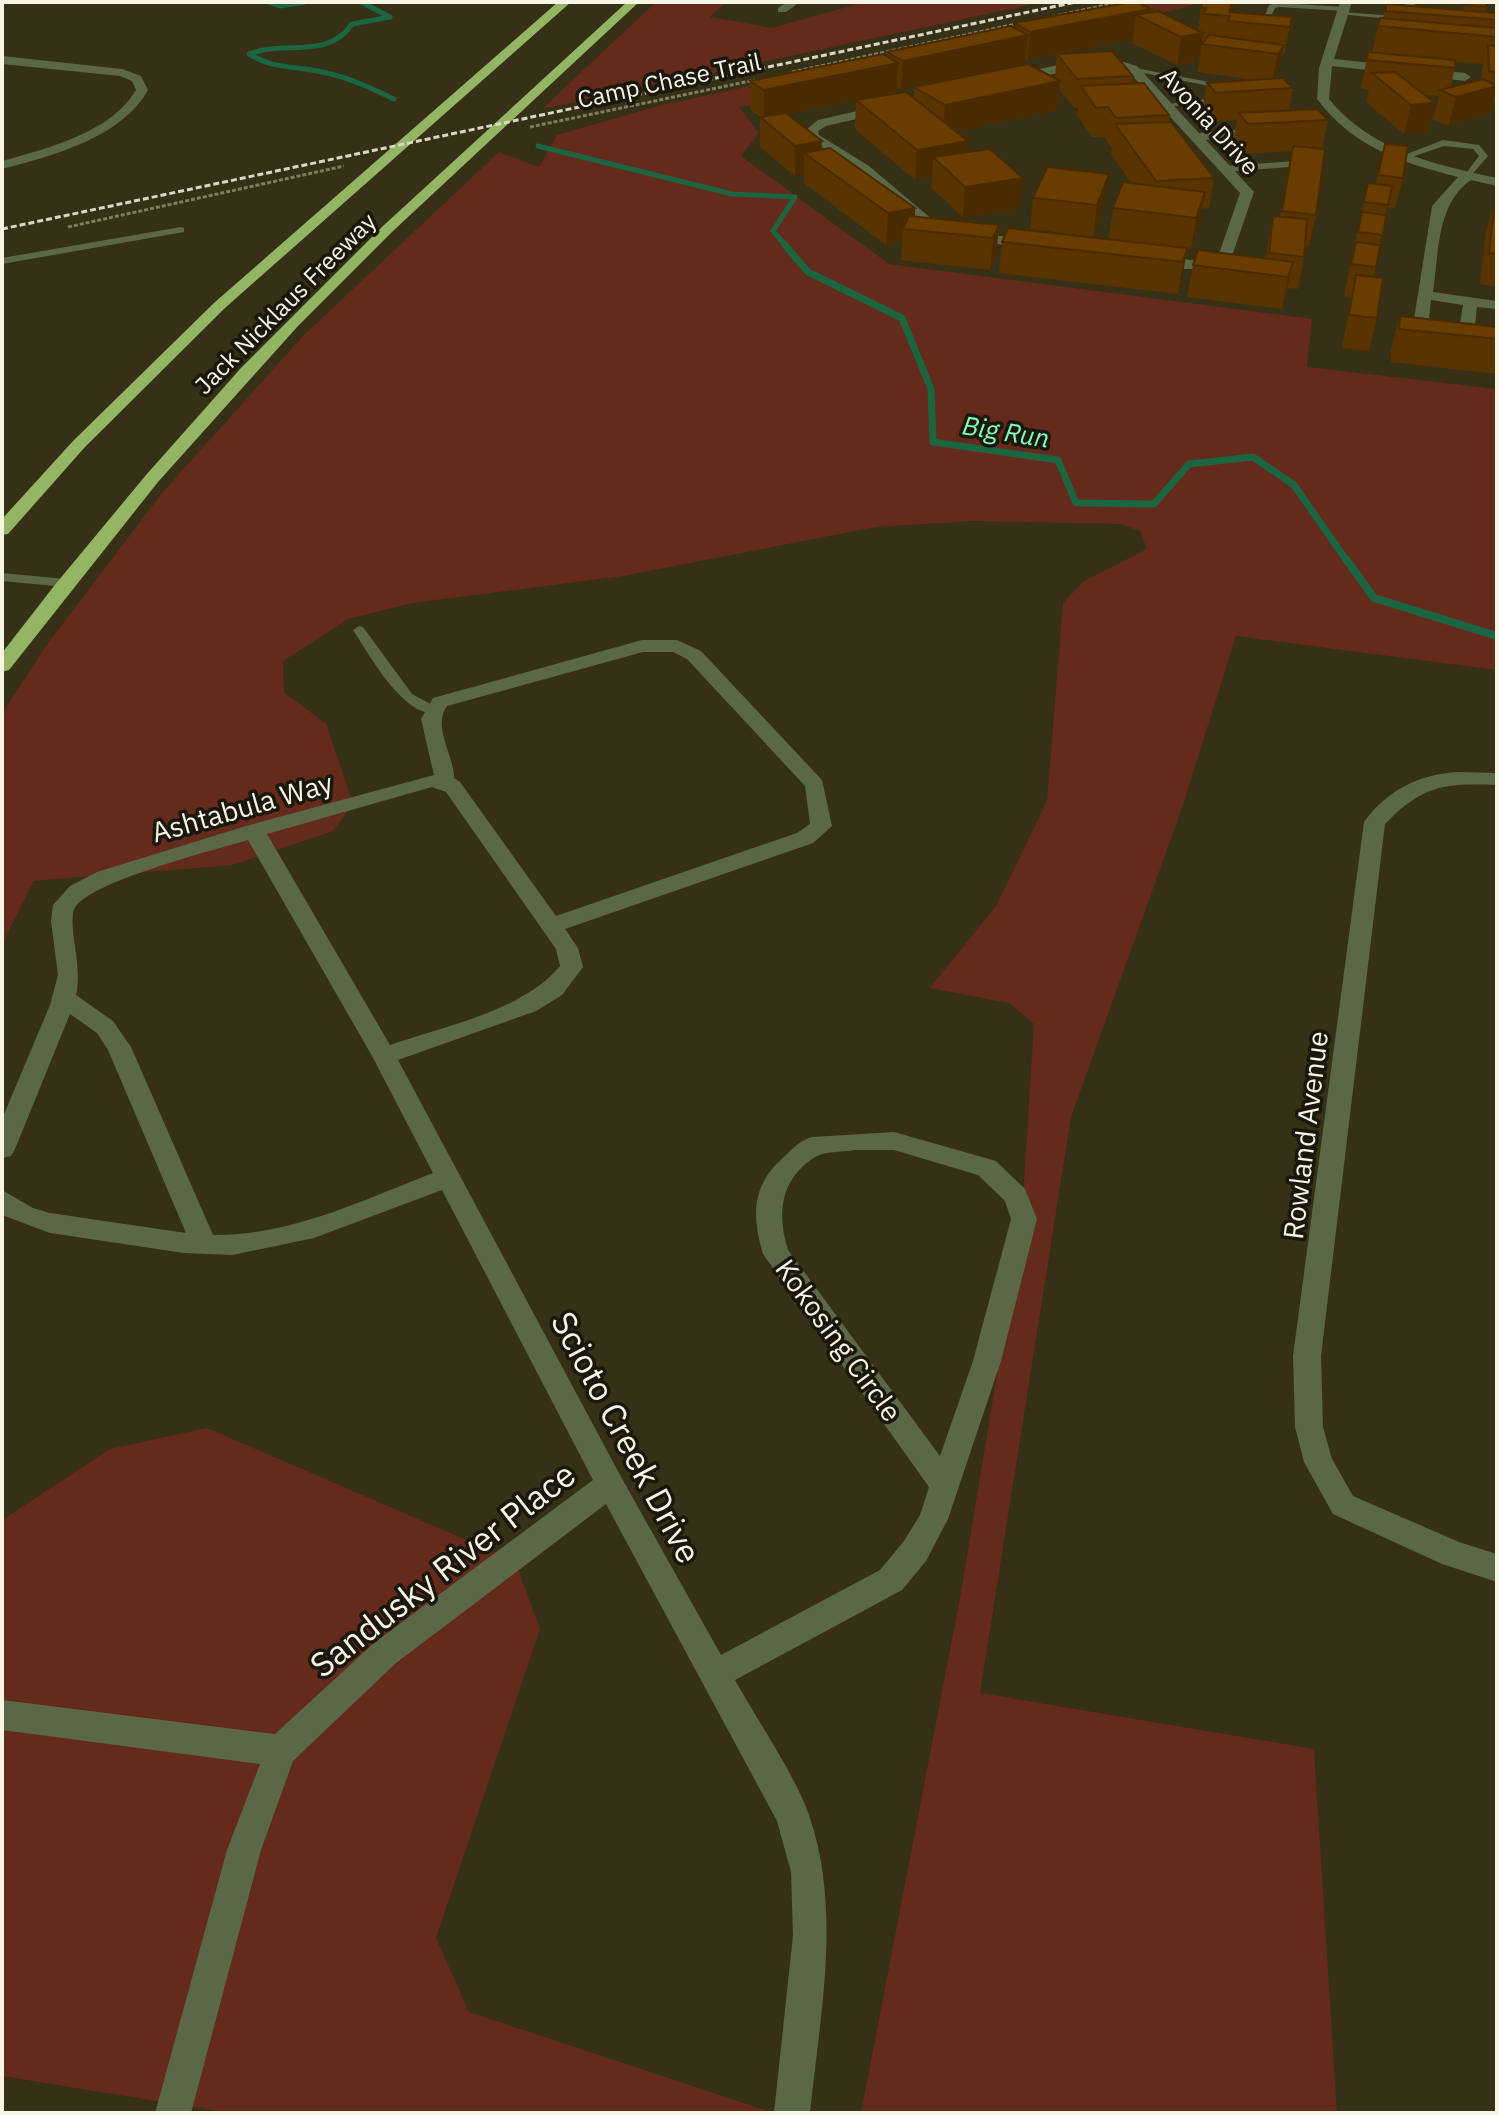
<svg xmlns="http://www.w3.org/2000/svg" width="1499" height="2115" font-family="'IBM Plex Sans',sans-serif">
<rect width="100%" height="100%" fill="#363016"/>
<g fill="#642a1c">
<path d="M656 2H726L710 17 772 28 865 2H1044L542 109Z"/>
<path d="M1134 2H1204L1132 21 739 107 759 133 741 156 889 264 1312 319 1307 367 1497 389V670L1236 636 1182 808 1071 1117 980 1693 1314 1749 1337 2113H861L960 1598 1021 1229 1034 1024 1009 1003 930 988 996 906 1047 801 1063 603 1084 581 1147 549 1140 531 1121 524 973 521 876 527 623 576 412 603 348 619 283 661 284 692 326 724 353 803 333 831 232 865 34 881 2 944V714L45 647 162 493 303 336 499 152 539 167 557 135 658 106Z"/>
<path d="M207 1428 515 1561 540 1629 436 1938 469 2012 774 2113H230L2 2076V1520L110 1449Z"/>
</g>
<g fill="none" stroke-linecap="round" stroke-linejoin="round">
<g stroke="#1c6541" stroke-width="5">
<path d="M268 2 280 6 305 2"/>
<path d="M361 2 390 17 352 24C328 60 285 40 249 54 272 69 296 66 322 72 348 77 371 88 394 99"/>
<path d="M538 146 732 194 795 197 773 231 787 247"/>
</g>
<path stroke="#1c6541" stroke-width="7" d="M785 245 808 272 902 318 931 389 933 442 1058 460 1076 503 1154 504 1189 464 1253 457 1294 485 1347 561"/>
<path stroke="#1c6541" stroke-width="8" d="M1346 559 1374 598 1497 636"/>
<g stroke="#807b65" stroke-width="3" stroke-dasharray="4 2" stroke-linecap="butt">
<path d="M1046 18 1120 2"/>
<path d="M792 72 1021 23"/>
<path d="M530 127 755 80"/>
<path d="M68 227 344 166"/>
</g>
<g fill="#5b6848" fill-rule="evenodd">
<path d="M1400 2H1410L1430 13 1422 22 1339 14 1343 12 1420 18 1422 14Z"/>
<path d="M1279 3 1344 7 1348 9 1344 11 1279 7 1275 8 1270 18H1264L1269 5Z"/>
<path d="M1130 67 1225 85 1229 87 1225 89 1133 71Z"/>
<path d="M1223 97 1226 101 1165 107 1161 105Z"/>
<path d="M1443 140 1479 145 1488 156 1468 179 1464 176 1479 156 1473 149 1444 146 1406 159 1402 156Z"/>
<path d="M1311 160 1314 161V165L1225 172 1221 169 1225 166Z"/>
<path d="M181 227 184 228V232L2 264V258Z"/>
<path d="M2 573 65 579 71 583 65 587 2 581Z"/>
<path d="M359 626 363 627 412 694 436 707V713C403 717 369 654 353 630Z"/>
</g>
<g fill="#5b6848" fill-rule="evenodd">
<path d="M787 2H800L786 12H778V8Z"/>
<path d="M1340 2H1352L1334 59 1465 73 1471 77 1465 81 1332 66 1329 99C1370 150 1435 165 1497 178V186L1471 180C1436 204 1439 253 1433 292L1497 301V309L1477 307 1475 325C1458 341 1428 336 1414 319L1432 206 1458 177C1401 162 1354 148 1317 99L1319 68ZM1431 300 1463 305 1460 323C1449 328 1438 325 1429 318Z"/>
<path d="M2 56 122 69 141 76 148 90C121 138 52 156 2 169V161C46 149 112 132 136 90L132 81 120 76 2 64Z"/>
<path d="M1110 58 1137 66 1199 133 1267 127 1273 131 1267 135 1206 140 1254 192 1233 253 1215 269H1185L945 237 924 227 859 172 807 137 806 130 818 120 1084 59ZM1109 66 1129 72 1240 193 1220 251 1207 262 953 230 934 221 869 166 819 135 818 131 826 126 1084 67Z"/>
<path d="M642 640H677L701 651 822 780 832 826 813 843 565 929 578 948 583 967 562 995 536 1011 398 1060 620 1475 721 1655 880 1570 904 1541 920 1515 929 1487 763 1254C751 1213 752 1184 786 1155 794 1147 801 1140 812 1137L894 1132 996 1161 1025 1189 1037 1219 1001 1361 948 1519 926 1561 902 1590 735 1680C757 1720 794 1773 809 1815 842 1911 820 2014 810 2113H774L793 1935 791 1872 777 1821 606 1504 396 1663 293 1761 261 1850 191 2113H155L227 1850 260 1764 2 1730V1700L275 1734 374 1643 593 1480 442 1190 314 1238 232 1255 184 1253 50 1233 2 1215V1190L33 1208 50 1213 186 1233 108 1050 97 1033 70 1014 15 1149 11 1156 2 1158V1119L50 1005 58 975 51 921 53 905 70 886 97 872 246 826 434 775 421 719 433 698ZM643 652H673L687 659 805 786 810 824 797 833 556 916 460 782 454 778C454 755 432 727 447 706ZM432 787 446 792 556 949 560 966C523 1011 444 1026 390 1045L267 834ZM248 840 372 1056 433 1173C363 1200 290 1236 213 1235L131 1047 113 1021 76 995C83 965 68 931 74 910 83 883 218 849 248 840ZM855 1150H894L978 1175 1005 1201 1011 1219 973 1361 940 1456 788 1250C776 1213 781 1177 817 1156 827 1151 844 1152 855 1150Z"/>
<path d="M1458 772 1497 773V785C1444 783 1423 785 1385 824L1321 1356 1323 1427 1332 1459 1353 1496 1459 1542 1497 1554V1582L1442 1564 1333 1514 1304 1462 1295 1427 1293 1356 1364 822C1387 790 1420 774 1458 772Z"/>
</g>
<g fill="#94b564" fill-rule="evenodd">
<path d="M558 2H571L225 308 85 447 8 534 2 535V519L73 441 215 302Z"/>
<path d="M627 2H639L392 232 298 326 158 482 9 670 2 672V653L54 586 146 475 241 368 383 226Z"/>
</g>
<path stroke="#dbd7c6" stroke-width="3" stroke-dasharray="6 3" stroke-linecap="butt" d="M2 229 1076 2"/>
</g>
<g fill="#5a3400" fill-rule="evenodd">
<path d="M1448 2H1487L1485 12 1497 13V101H1494L1490 114 1448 126 1433 119 1439 96 1424 95 1435 103 1428 132 1404 134 1366 102 1369 90 1361 89 1368 52 1372 53 1380 18H1383L1386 4 1463 10 1465 3 1456 5ZM1455 62 1483 64 1481 79 1450 88 1455 68Z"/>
<path d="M1201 8 1233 12 1292 17 1284 55 1282 54 1278 73 1275 78 1293 88 1289 110 1328 120 1322 149 1316 215 1309 246H1305L1304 257 1298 289 1287 288 1282 309 1187 297 1193 265 1265 259 1273 216 1280 217 1292 151 1243 154 1233 143 1237 120 1211 122 1202 112 1207 83 1254 80 1198 72 1202 44 1204 42 1202 41 1199 61 1177 65 1132 43 1133 39 1027 60 1025 58V63L901 89 897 87 896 92 866 98H914V87L1055 78 1057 54 1133 76 1132 84 1169 115V122L1214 178 1209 208 1202 209 1200 222 1191 249 1187 248 1178 294 999 273 1002 242 1109 239 1113 208 1131 183 1111 154 1112 148 1104 137H1092L1077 115 1078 108H1074L1059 89 1057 110 956 132 968 152 1020 209 963 217 931 188 932 177 915 180 855 129 856 100 787 114 822 149 915 208V216L999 225 996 256 990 270 901 260 902 241 886 245 804 183V174L795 176 760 147V117H761L750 110V81L887 57V52L1015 28V23L1151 9V12L1198 30Z"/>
<path d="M1385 144 1403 178 1395 208 1387 207 1374 277 1377 318 1369 351 1342 348 1351 297 1344 296 1357 233 1368 183 1376 184Z"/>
<path d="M1033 198 1105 204 1093 237 1030 229Z"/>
<path d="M1495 200H1497V287L1480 284 1486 231Z"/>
<path d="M1400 316 1497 327V374L1391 362V349Z"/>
</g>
<g fill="#4a2b00">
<path d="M1232 2H1235L1230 21V16H1228Z"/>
<path d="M1151 9 1149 22 1136 15 1133 39 1027 60 1030 32Z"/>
<path d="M1203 33 1199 61 1177 65 1181 37Z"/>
<path d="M1028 35 1025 63 901 89 903 61Z"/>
<path d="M1284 45 1278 73 1272 82 1278 54Z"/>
<path d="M898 63 896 92 764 119V90Z"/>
<path d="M1060 81 1057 110 943 135 945 105Z"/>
<path d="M1497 86 1490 114 1448 126 1456 97Z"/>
<path d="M1435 103 1428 132 1404 134 1411 105Z"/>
<path d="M822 141 821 165 804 153V174L795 176V146Z"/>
<path d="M968 141 966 172 933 157 932 177 915 180 917 150Z"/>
<path d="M1109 174 1105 204 1093 237 1097 205Z"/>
<path d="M1023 178 1020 209 963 217 965 187Z"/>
<path d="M1205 192 1200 222 1191 249 1196 218Z"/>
<path d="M915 208 914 230 903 229 902 241 886 245 888 213Z"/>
<path d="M999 225 996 256 990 270 993 238Z"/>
<path d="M1187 248 1182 280 1178 294 1183 262Z"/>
<path d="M1293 262 1286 294 1282 309 1288 277Z"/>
</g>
<g fill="#693d00" stroke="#4a2b00" stroke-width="2">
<path d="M1131 2H1137L1151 9 1030 32 1015 23Z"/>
<path d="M1203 2H1232L1229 12 1292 17 1290 27 1228 21 1230 16 1204 14 1206 8H1201Z"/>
<path d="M1466 2H1487L1486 7 1465 5Z"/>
<path d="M1386 4 1497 13V20L1386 11Z"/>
<path d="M1158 11 1203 33 1181 37 1136 15Z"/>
<path d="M1380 18 1497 28V37L1378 26Z"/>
<path d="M1011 26 1028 35 903 61 887 52Z"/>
<path d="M1209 35 1284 45 1278 54 1202 44Z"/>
<path d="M1488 45 1497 46V72L1489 71Z"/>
<path d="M1112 51 1133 76 1077 79 1057 54Z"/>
<path d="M1368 52 1455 60V68L1367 60Z"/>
<path d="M883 54 898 63 764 90 750 81Z"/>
<path d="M1028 64 1060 81 945 105 914 87Z"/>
<path d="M1395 72 1435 103 1411 105 1372 73Z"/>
<path d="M1283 78 1293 88 1216 93 1207 83Z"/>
<path d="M1483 79 1497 86 1456 97 1440 90Z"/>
<path d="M1144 83 1169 115 1116 118 1108 107 1096 108 1081 86Z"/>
<path d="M906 92 968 141 917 150 856 100Z"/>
<path d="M1317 109 1328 120 1248 124 1238 113Z"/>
<path d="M786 113 822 141 795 146 760 117Z"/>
<path d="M1171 122 1214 178 1156 181 1115 124Z"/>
<path d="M1385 144 1408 146 1403 178 1378 175Z"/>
<path d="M1293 146 1325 149 1316 215 1282 211Z"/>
<path d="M830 148 915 208 888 213 804 153Z"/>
<path d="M990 149 1023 178 965 187 933 157Z"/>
<path d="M1047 167 1109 174 1097 205 1033 198Z"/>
<path d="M1123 182 1205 192 1196 218 1113 208Z"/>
<path d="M1368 183 1392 186 1388 205 1364 202Z"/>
<path d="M1495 200H1497V254L1489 253Z"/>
<path d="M1362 212 1386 215 1383 235 1358 232Z"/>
<path d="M909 216 999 225 993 238 903 229Z"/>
<path d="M1273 216 1307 219 1304 257 1269 253Z"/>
<path d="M1008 228 1187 248 1183 262 1002 242Z"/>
<path d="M1356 242 1380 245 1376 267 1351 264Z"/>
<path d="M1198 250 1293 262 1288 277 1193 265Z"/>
<path d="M1356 275 1383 278 1377 318 1349 315Z"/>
<path d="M1400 316 1497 327V339L1399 329Z"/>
</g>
<g text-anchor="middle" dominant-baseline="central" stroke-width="7" stroke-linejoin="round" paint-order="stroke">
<g font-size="24" fill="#f8f5e5" stroke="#1a180d">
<text transform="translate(669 80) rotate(-12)">Camp Chase Trail</text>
<text transform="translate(1210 121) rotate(48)">Avonia Drive</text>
<text transform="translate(285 303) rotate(-45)">Jack Nicklaus Freeway</text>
</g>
<g font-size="26" font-style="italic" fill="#84fdbb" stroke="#1a180d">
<text transform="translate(1006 431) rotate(9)">Big Run</text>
</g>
<g font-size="28" fill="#f8f5e5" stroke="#1a180d">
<text transform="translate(242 807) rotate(-16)">Ashtabula Way</text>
<text transform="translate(1305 1135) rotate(-83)">Rowland Avenue</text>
<text transform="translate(839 1340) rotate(54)">Kokosing Circle</text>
</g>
<g font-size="34" fill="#f8f5e5" stroke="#1a180d">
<text transform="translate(627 1437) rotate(62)">Scioto Creek Drive</text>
<text transform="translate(442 1569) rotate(-38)">Sandusky River Place</text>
</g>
</g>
<rect width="1499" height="2115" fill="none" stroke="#f8f5e5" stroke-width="8"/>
</svg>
